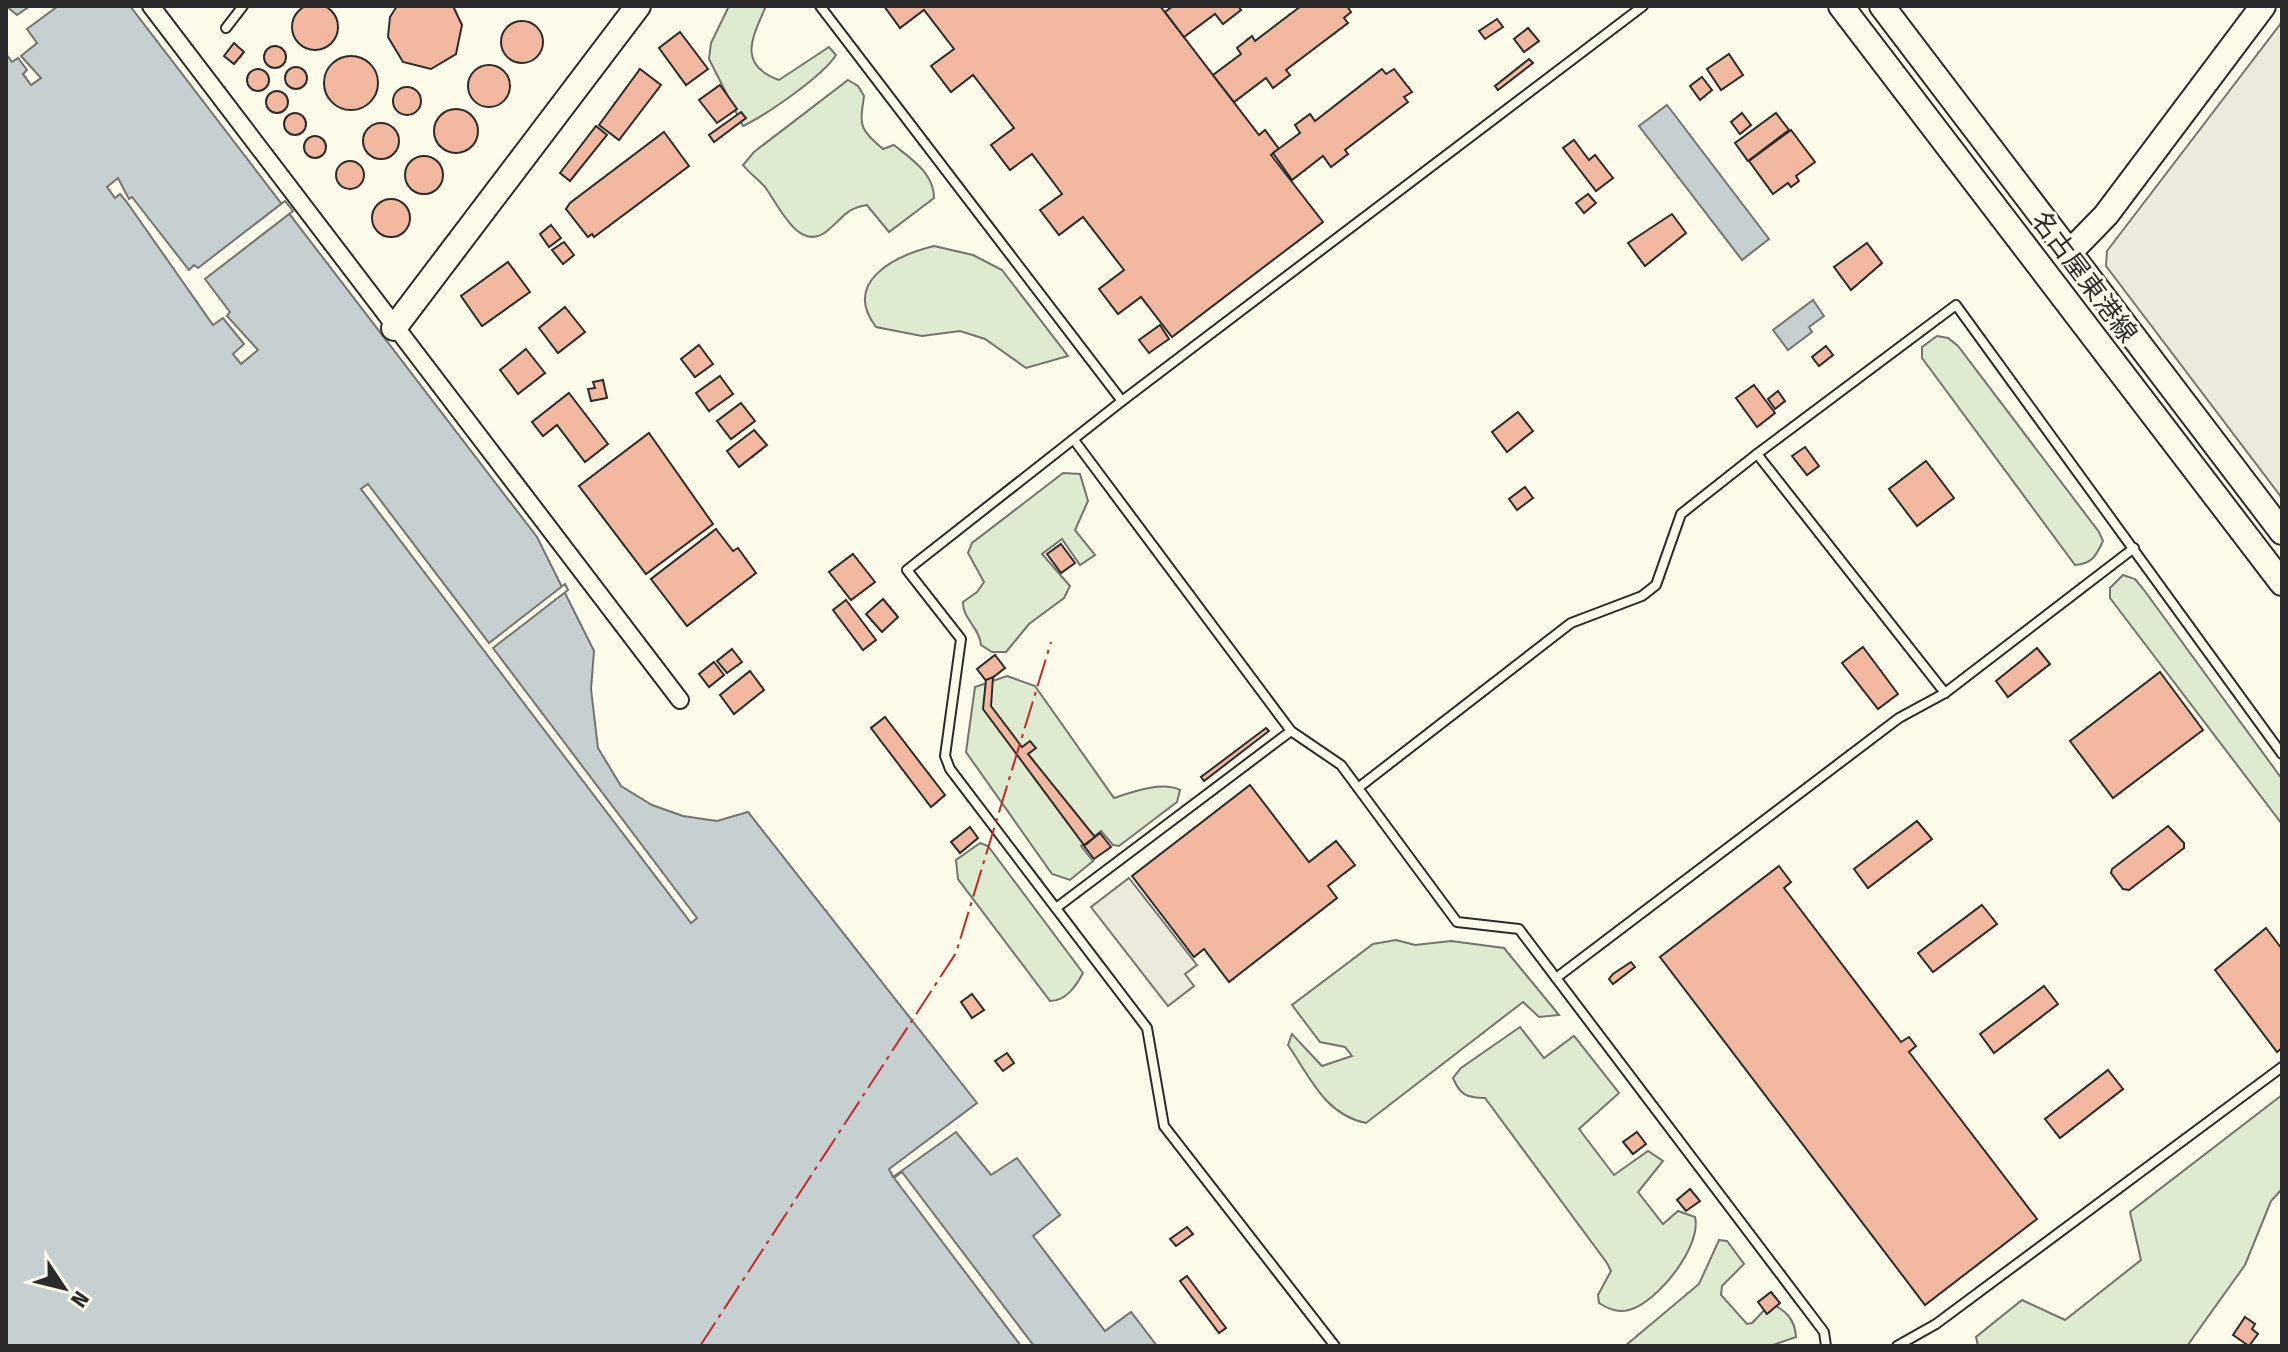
<svg xmlns="http://www.w3.org/2000/svg" width="2288" height="1352" font-family="'Fira Sans Condensed','Noto Sans JP',sans-serif">
<rect width="100%" height="100%" fill="#fdfbea"/>
<g fill="#deebd1" stroke="#74746e" stroke-width="2">
<path d="M729 6H766C752 38 737 65 779 80L829 47 836 55C823 76 766 115 743 126L709 59 711 43Z"/>
<path d="M848 80 858 86 864 96C860 125 858 128 883 149L894 145C911 159 934 173 934 198L889 232 867 205C846 208 842 219 827 231 799 254 778 204 765 187 758 179 749 173 743 165L754 152Z"/>
<path d="M934 246 973 255 1002 270 1068 356 1026 368 985 339 960 331 922 336 876 327C842 282 894 256 934 246Z"/>
<path d="M1937 336 1948 338 1958 346 2099 532 2103 541C2096 556 2092 564 2075 565L1922 358V347Z"/>
<path d="M1063 473 1080 474 1088 501 1075 530 1095 555 1080 565 1062 539 1042 554 1070 586 1064 598 1029 624 1006 652H992L981 645C980 628 962 618 963 602L977 592 984 582 968 553 972 543Z"/>
<path d="M2123 575 2135 579 2144 590 2282 779V824L2110 598V588Z"/>
<path d="M1007 676 1035 686 1114 798C1132 792 1162 781 1180 790L1177 802 1119 846 1113 845 1101 831 1081 846 1093 861 1070 880 1052 874 966 752 975 687Z"/>
<path d="M980 843 988 846 1083 973C1076 986 1066 1001 1050 1001L958 879 956 860Z"/>
<path d="M1396 940 1415 945 1451 941 1504 948 1559 1015 1539 1017 1523 1002 1366 1123C1325 1115 1310 1077 1288 1045L1292 1034 1322 1066 1352 1056 1345 1047 1320 1042 1292 1005 1373 944Z"/>
<path d="M1520 1027 1544 1058 1574 1036 1619 1093 1579 1129 1614 1175 1648 1151 1663 1161 1638 1192 1663 1224 1678 1211 1695 1217C1702 1246 1658 1302 1629 1310 1618 1313 1608 1309 1599 1303L1598 1295 1611 1271 1607 1263 1485 1098C1467 1098 1460 1095 1453 1078L1461 1068Z"/>
<path d="M2282 1095V1189L2271 1201 2245 1265 2187 1346H1978L1976 1337 2022 1300 2065 1320 2141 1260 2130 1212Z"/>
<path d="M1719 1240 1727 1241 1744 1264 1722 1286 1721 1295 1747 1324 1752 1323 1771 1303C1786 1311 1795 1319 1796 1337L1770 1346H1625L1699 1284Z"/>
</g>
<g fill="#eceadb" stroke="#74746e" stroke-width="2">
<path d="M2282 22V498L2106 266 2107 251Z"/>
<path d="M1129 878 1197 965 1185 974 1194 986 1168 1006 1091 907Z"/>
</g>
<g fill="#c7d0d0" stroke="#74746e" stroke-width="2">
<path d="M6 6H130L537 537 594 651 591 689 598 748 621 786 652 805 683 816 717 821 748 812 977 1103 889 1169 893 1177 956 1132 991 1175 1017 1158 1060 1215 1033 1236 1105 1331 1131 1312 1157 1346H6Z"/>
<path d="M1667 105 1769 239 1742 260 1639 126Z"/>
<path d="M1813 300 1824 316 1809 327 1812 332 1788 350 1773 330Z"/>
</g>
<g fill="#fdfbea" stroke="#74746e" stroke-width="2">
<path d="M6 6 17 15 30 6H58L27 29 37 43 21 56 41 78 31 85 23 74 27 70 18 58 12 62 6 54Z"/>
<path d="M118 178 129 199 132 197 189 270 194 265 198 268 285 201 293 211 205 279 230 312 227 316 258 350 241 364 233 354 244 344 223 318 213 325 126 201 120 194 115 198 107 187Z"/>
<path d="M368 484 489 643 565 584 568 590 493 648 697 918 691 923 361 489Z"/>
<path d="M902 1172 1034 1346H1021L894 1178Z"/>
</g>
<g fill="#f2b8a0" stroke="#2b2b2b" stroke-width="2">
<circle cx="315" cy="27" r="23"/>
<path d="M397 6H453L462 25 456 54 431 69 403 62 388 37 390 17Z"/>
<path d="M884 6H1160L1259 135 1265 130 1279 149 1271 155 1323 222 1172 337 1141 297 1118 314 1099 289 1124 270 1083 217 1059 235 1040 210 1062 194 1032 154 1010 170 991 145 1014 128 973 75 951 92 931 66 954 49 924 10 900 28Z"/>
<path d="M1173 6H1238L1241 10 1223 24 1215 14 1184 37 1165 12Z"/>
<path d="M1301 6H1347L1351 12 1344 18 1348 23 1286 70 1290 75 1273 88 1266 78 1234 102 1213 75 1241 54 1237 48 1252 36 1255 41Z"/>
<path d="M1497 19 1503 27 1485 39 1479 31Z"/>
<circle cx="522" cy="42" r="21"/>
<path d="M1528 28 1539 41 1524 52 1514 39Z"/>
<path d="M680 32 708 69 686 85 659 48Z"/>
<path d="M234 43 244 52 234 64 224 56Z"/>
<circle cx="275" cy="57" r="11"/>
<path d="M1729 54 1743 75 1721 90 1707 69Z"/>
<circle cx="351" cy="83" r="27"/>
<path d="M1529 59 1533 63 1498 90 1495 86Z"/>
<circle cx="489" cy="86" r="21"/>
<circle cx="296" cy="78" r="11"/>
<path d="M640 69 661 85 619 140 599 125Z"/>
<path d="M1382 69 1386 74 1394 69 1412 92 1404 97 1408 102 1345 150 1348 154 1331 167 1323 156 1292 180 1273 153 1300 133 1295 125 1310 114 1315 121Z"/>
<circle cx="258" cy="80" r="11"/>
<path d="M1702 77 1712 90 1700 100 1690 86Z"/>
<path d="M720 85 737 109 717 123 699 100Z"/>
<circle cx="407" cy="101" r="14"/>
<circle cx="277" cy="102" r="11"/>
<circle cx="456" cy="131" r="22"/>
<path d="M741 112 746 118 714 142 709 135Z"/>
<circle cx="295" cy="124" r="11"/>
<path d="M1742 113 1751 125 1740 134 1731 122Z"/>
<path d="M1776 113 1789 130 1748 161 1735 143Z"/>
<circle cx="381" cy="141" r="18"/>
<path d="M596 126 607 135 570 181 560 173Z"/>
<path d="M1791 130 1815 162 1796 176 1799 181 1791 187 1788 183 1773 194 1749 161Z"/>
<path d="M664 132 689 166 594 237 592 234 588 237 566 209 570 203Z"/>
<circle cx="315" cy="147" r="11"/>
<path d="M1574 140 1589 160 1595 155 1613 178 1596 191 1563 148Z"/>
<circle cx="424" cy="175" r="19"/>
<circle cx="350" cy="175" r="14"/>
<path d="M1588 194 1596 203 1584 213 1576 203Z"/>
<circle cx="391" cy="218" r="19"/>
<path d="M1672 214 1686 233 1645 266 1628 243Z"/>
<path d="M551 225 561 238 549 247 540 234Z"/>
<path d="M564 242 574 255 563 264 552 250Z"/>
<path d="M1867 243 1882 263 1851 290 1834 267Z"/>
<path d="M508 262 530 292 482 326 461 296Z"/>
<path d="M565 307 585 332 558 353 539 328Z"/>
<path d="M1160 325 1169 339 1149 353 1139 340Z"/>
<path d="M699 345 713 364 695 377 681 359Z"/>
<path d="M1826 346 1833 355 1819 366 1812 357Z"/>
<path d="M526 349 545 373 518 394 500 370Z"/>
<path d="M720 376 733 394 709 411 696 393Z"/>
<path d="M603 380 607 398 591 401 588 389 595 388 593 382Z"/>
<path d="M1754 385 1775 413 1757 427 1736 398Z"/>
<path d="M1778 391 1785 401 1775 409 1768 399Z"/>
<path d="M569 393 608 444 585 462 557 425 543 436 532 422Z"/>
<path d="M741 403 755 421 731 439 717 421Z"/>
<path d="M1518 412 1533 431 1507 452 1492 432Z"/>
<path d="M754 430 767 445 739 467 727 451Z"/>
<path d="M649 433 713 524 646 574 579 486Z"/>
<path d="M1805 447 1819 466 1807 475 1792 456Z"/>
<path d="M1926 461 1954 498 1917 526 1889 489Z"/>
<path d="M1525 487 1533 498 1517 510 1509 499Z"/>
<path d="M716 529 733 551 738 548 756 573 687 626 651 579Z"/>
<path d="M1061 544 1075 563 1061 573 1047 554Z"/>
<path d="M853 554 875 582 851 600 829 572Z"/>
<path d="M883 599 898 617 882 632 866 614Z"/>
<path d="M846 600 876 640 863 650 833 610Z"/>
<path d="M1863 647 1898 694 1878 709 1842 663Z"/>
<path d="M2037 648 2050 664 2008 697 1996 681Z"/>
<path d="M732 649 742 662 727 673 717 661Z"/>
<path d="M995 655 1005 668 987 682 977 669Z"/>
<path d="M714 662 724 675 709 687 699 674Z"/>
<path d="M750 671 764 690 734 714 720 695Z"/>
<path d="M2160 672 2203 730 2113 798 2070 741Z"/>
<path d="M993 677 991 706 1022 747 1030 741 1036 748 1028 754 1095 837 1084 845 983 709 986 680Z"/>
<path d="M885 717 945 795 931 807 871 728Z"/>
<path d="M1266 728 1269 731 1204 781 1201 777Z"/>
<path d="M1250 785 1309 862 1336 841 1355 865 1328 886 1337 898 1229 982 1204 949 1194 957 1132 876Z"/>
<path d="M1917 821 1932 839 1868 888 1854 869Z"/>
<path d="M2168 826 2184 843V848L2129 890 2123 889 2111 873 2112 869Z"/>
<path d="M970 827 978 838 960 853 951 842Z"/>
<path d="M1100 833 1111 847 1094 859 1084 846Z"/>
<path d="M1779 866 1791 882 1784 888 1901 1042 1909 1037 1916 1046 1909 1052 2037 1219 1925 1305 1660 957Z"/>
<path d="M1982 905 1997 924 1933 972 1918 953Z"/>
<path d="M2266 928 2282 949V1048L2277 1052 2215 970Z"/>
<path d="M1631 962 1635 967 1613 984 1609 979 1613 974Z"/>
<path d="M2044 986 2058 1004 1994 1053 1980 1034Z"/>
<path d="M972 994 984 1010 972 1018 961 1002Z"/>
<path d="M1007 1053 1014 1063 1003 1071 995 1061Z"/>
<path d="M2108 1070 2123 1089 2060 1138 2045 1119Z"/>
<path d="M1637 1132 1646 1144 1633 1154 1623 1142Z"/>
<path d="M1690 1189 1700 1201 1686 1211 1677 1200Z"/>
<path d="M1187 1227 1193 1234 1176 1246 1170 1239Z"/>
<path d="M1187 1276 1226 1328 1219 1333 1180 1281Z"/>
<path d="M1771 1292 1780 1303 1767 1314 1758 1302Z"/>
<path d="M2245 1317 2255 1324 2252 1329 2258 1334 2249 1346 2233 1335Z"/>
</g>
<g fill="none" stroke-linecap="round" stroke-linejoin="round">
<g stroke="#2b2b2b" stroke-width="12">
<g id="lane">
<path d="M820 6 1122 401"/>
<path d="M226 28 243 6"/>
<path d="M1074 440 1291 731 1341 765 1457 922 1519 929 1824 1332 1826 1346"/>
<path d="M1757 454 1956 305 2282 754"/>
<path d="M1358 788 1571 623 1642 596 1656 585 1681 514 1757 454 1945 693 2134 548"/>
<path d="M1056 908 1291 731"/>
<path d="M1556 978 1899 718 1945 693"/>
<path d="M1335 1346 1164 1126 1147 1028 950 769 945 756 961 639 907 570 1122 401 1643 6"/>
<path d="M1897 1346 1936 1324 2282 1067"/>
</g>
</g>
<g stroke="#2b2b2b" stroke-width="20">
<path id="street" d="M151 6 680 700"/>
</g>
<g stroke="#2b2b2b" stroke-width="28">
<g id="secondary">
<path d="M1841 6 2282 583"/>
<path d="M1882 6 2282 532"/>
<path d="M2069 253 2106 215 2263 6"/>
<path d="M394 328 638 6"/>
</g>
</g>
<use href="#lane" stroke="#fdfbea" stroke-width="8"/>
<use href="#street" stroke="#fdfbea" stroke-width="16"/>
<use href="#secondary" stroke="#fdfbea" stroke-width="24"/>
<path stroke="#c62828" stroke-width="2" stroke-dasharray="28 6 4 6" stroke-linecap="butt" d="M700 1346 956 953 1051 642"/>
</g>
<g text-anchor="middle" dominant-baseline="central" stroke-width="6" stroke-linejoin="round" paint-order="stroke">
<g font-size="26" fill="#2b2b2b" stroke="#fdfbea">
<text transform="translate(2084 277) rotate(53)">名古屋東港線</text>
</g>
</g>
<rect width="2288" height="1352" fill="none" stroke="#2b2b2b" stroke-width="16"/>
<g transform="translate(64 1288) rotate(125)" stroke="#fdfbea" stroke-width="6" paint-order="stroke">
<path d="M0-6L14 30L0 20L-14 30Z" fill="#2b2b2b"/>
<text y="-12" font-size="22" font-weight="bold" text-anchor="middle" fill="#2b2b2b">N</text>
</g>
</svg>
